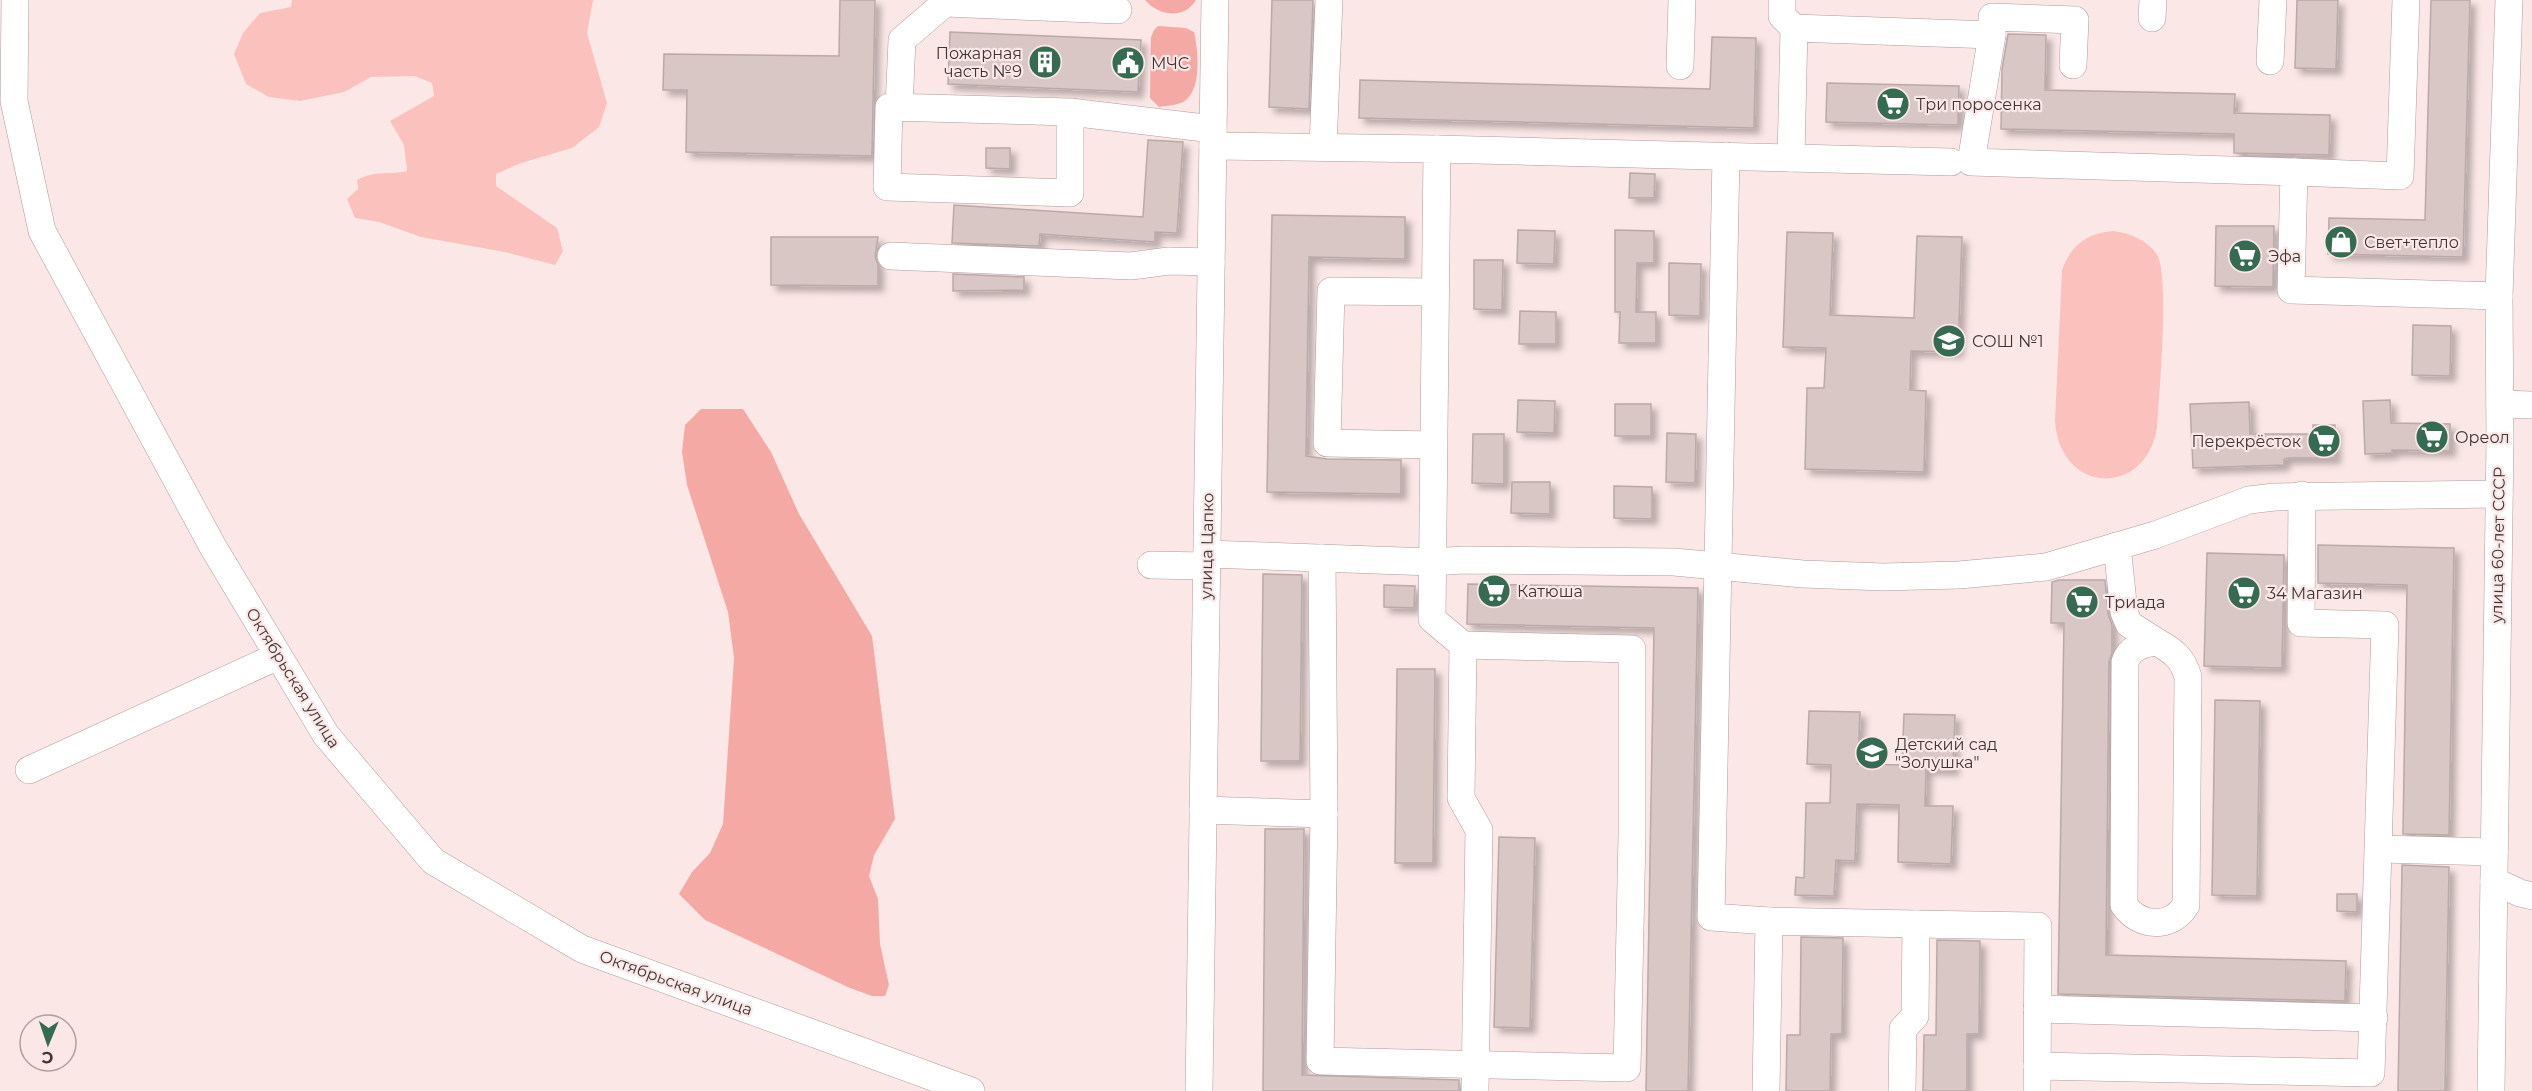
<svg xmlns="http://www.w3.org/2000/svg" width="2532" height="1091" font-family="Montserrat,sans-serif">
<defs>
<filter id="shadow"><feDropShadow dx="5.5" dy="5.5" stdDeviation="3" flood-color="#0004"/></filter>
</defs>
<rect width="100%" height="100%" fill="#fbe8e6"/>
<g fill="#fbc1bd">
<path d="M292 0H593L587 33 607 103 599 127 572 148 521 163 496 174V186L557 228 563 251 555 265 505 252 421 237 379 222 355 218 347 199 358 189 357 180C376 170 388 175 407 171L404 145 390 121 434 96 432 83 415 76 371 77 344 92 300 101 269 97 246 84 234 54 243 33 260 13 291 7Z"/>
<path d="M2113 231C2129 233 2148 240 2157 255 2170 275 2159 396 2157 427 2147 497 2060 496 2055 421L2062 270C2071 245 2087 233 2113 231Z"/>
</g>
<g fill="#f4a9a4">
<path d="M1145 0H1196C1184 20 1159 16 1145 0Z"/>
<path d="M1158 26 1186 28 1194 32C1198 49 1202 87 1186 100 1179 106 1168 105 1159 107L1150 98 1151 37 1154 30Z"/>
<path d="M701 409H743L771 452 799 514 872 636 895 819 874 855 869 876 878 899 880 944 889 985 885 996H872L850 988 705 920 679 894 692 872 710 853 723 824 734 658 728 612 687 485 682 452 685 425Z"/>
</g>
<g fill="#d9c7c5" stroke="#bba9a8" stroke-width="1.5" filter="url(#shadow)">
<path d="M840 0H875L872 156 686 152 687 90H663L664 54 839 56Z"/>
<path d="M1272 0H1313L1309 109 1269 107Z"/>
<path d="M2297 0H2338L2336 69 2295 68Z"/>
<path d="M2431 0H2470L2463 257 2328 254 2329 218 2425 220Z"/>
<path d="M950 32 1141 40 1138 92 948 84Z"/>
<path d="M2008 34 2046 35 2045 90 2235 94 2234 113 2330 115 2329 155 2234 153V134L2001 129 2002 69Z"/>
<path d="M1712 37 1756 38 1754 128 1359 118 1360 80 1710 89Z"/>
<path d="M1827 83 1959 86 1958 125 1826 122Z"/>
<path d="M1148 140 1183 142 1177 233 1155 232V242L1040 234 1039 246 952 243 954 205 1143 217Z"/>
<path d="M986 148H1010V169L986 168Z"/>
<path d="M1630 173 1655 174 1654 198H1629Z"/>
<path d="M1272 215 1405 217V259L1309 257 1306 456 1327 459 1401 460V494L1267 492Z"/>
<path d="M2216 226H2274L2273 287 2215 286Z"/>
<path d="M1518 230 1555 231 1554 264 1517 263Z"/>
<path d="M1615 230 1654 231V263H1637L1636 312H1656V343H1619L1620 312H1615Z"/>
<path d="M1787 232 1833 233 1830 315 1914 318 1917 236 1962 237 1958 352 1911 351 1910 390 1926 391 1924 472 1805 469 1807 388H1824L1826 348 1783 347Z"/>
<path d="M771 237H878L875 256 878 265V286L771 285Z"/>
<path d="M1474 260H1503L1502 310 1474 309Z"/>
<path d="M1669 263 1701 264 1700 316 1669 315Z"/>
<path d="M953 274 1024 277V290L953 291Z"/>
<path d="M1520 311 1556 312V344H1519Z"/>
<path d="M2413 325 2451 326 2450 376 2412 375Z"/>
<path d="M1518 400 1555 401 1554 433 1517 432Z"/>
<path d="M2390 400 2391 423 2450 424V451L2392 450V453L2365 454 2363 401Z"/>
<path d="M2249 402 2250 434H2313V425H2335V458H2289L2284 459V465L2193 468 2190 404Z"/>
<rect x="1615" y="404" width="36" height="32"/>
<path d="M1667 433 1696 434 1695 483 1666 482Z"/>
<path d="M1473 434H1504V484L1472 483Z"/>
<path d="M1512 482H1550V514L1511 513Z"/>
<path d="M1614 486 1652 487V519L1614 518Z"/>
<path d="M2318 545 2454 548 2449 835 2403 834 2407 585 2318 583Z"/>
<path d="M2207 553 2284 555 2282 668 2204 666Z"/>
<path d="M1263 574 1302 575 1300 761H1261Z"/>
<path d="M2059 580H2105L2108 614 2112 625V653L2109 662 2106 955 2346 961 2345 1001 2058 994 2064 623H2051L2052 582Z"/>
<path d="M1468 584 1698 588 1688 1091H1646L1654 628 1467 624Z"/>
<path d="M1384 585 1415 586 1414 608 1384 607Z"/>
<path d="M1397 669H1435L1433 863H1395Z"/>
<path d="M2215 700 2260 701 2257 896 2212 895Z"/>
<path d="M1809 711 1860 712 1858 764 1902 765 1904 714 1955 715 1953 770 1926 769 1925 806H1953L1951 864 1898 862 1899 805 1857 804 1855 861 1836 860 1834 896 1795 895 1796 877 1804 878 1806 803H1830L1831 765 1807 764Z"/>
<path d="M1265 829H1304L1302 1075 1459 1080V1091H1263Z"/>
<path d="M1499 837 1535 838 1530 1028 1494 1027Z"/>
<path d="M2402 865 2449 867 2445 1091H2398Z"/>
<path d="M2337 894H2357V912L2337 911Z"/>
<path d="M1801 937 1843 938 1842 1034H1831L1830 1091H1786L1787 1035H1800Z"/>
<path d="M1937 940 1980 941 1979 1034H1967V1091H1923L1924 1035H1936Z"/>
</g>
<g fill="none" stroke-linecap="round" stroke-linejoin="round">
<g stroke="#ad9c9a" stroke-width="28">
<g id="minor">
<path d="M15 0 14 101 42 231 213 547 326 735 433 861 582 949 971 1091"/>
<path d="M1782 0V16L1794 28"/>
<path d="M2152 18 2153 0"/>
<path d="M2270 61 2273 0"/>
<path d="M2073 65 2075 20 1992 17V35L1971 162 2294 172 2291 290 2499 296"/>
<path d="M1680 66 1682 0"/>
<path d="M899 107 902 40 945 3 1118 10"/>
<path d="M1070 112V193L887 187 889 107 1070 112 1213 129"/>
<path d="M1213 146 1437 149 1432 619 1463 645 1461 798 1479 830 1475 1091"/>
<path d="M1323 147 1329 0"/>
<path d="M1437 149 1951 162"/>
<path d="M1726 156 1711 917 1769 921"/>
<path d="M1791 158 1794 28 1992 35"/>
<path d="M2294 172 2400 176 2406 0"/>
<path d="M891 256 1131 266 1169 261 1211 262"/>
<path d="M2500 404 2532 405"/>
<path d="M1433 445 1327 443 1331 291 1435 292"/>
<path d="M2117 546 2124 612 2129 624 2157 642C2144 643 2129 648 2125 662L2124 905C2139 927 2171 930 2186 905L2188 677C2183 658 2173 651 2157 642"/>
<path d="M1207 554 1431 562 1464 560 1674 562 1803 574 1883 577 1959 575 2046 567 2155 535 2249 500 2275 497 2499 494"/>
<path d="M1322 558 1324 814 1320 1061 1627 1068 1632 835V649L1463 645"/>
<path d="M1151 565 1206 566"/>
<path d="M29 770 278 656"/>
<path d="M1203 810 1324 814"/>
<path d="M2380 849 2494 852"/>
<path d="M2494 881 2520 893 2532 896"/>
<path d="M1916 924 2038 926 2037 1091"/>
<path d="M2037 1009 2374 1018"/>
<path d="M2037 1066 2371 1073 2385 625 2301 623 2302 495"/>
<path d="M1199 1091 1215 0"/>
<path d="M1766 1091 1769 921 1916 924 1915 1016 1903 1029 1902 1091"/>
<path d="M2491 1091 2500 441 2499 296 2509 0"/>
</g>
</g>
<use href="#minor" stroke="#fff" stroke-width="27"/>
</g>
<defs>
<g id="building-disc" transform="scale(1.725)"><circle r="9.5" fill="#356b51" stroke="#fbe8e6"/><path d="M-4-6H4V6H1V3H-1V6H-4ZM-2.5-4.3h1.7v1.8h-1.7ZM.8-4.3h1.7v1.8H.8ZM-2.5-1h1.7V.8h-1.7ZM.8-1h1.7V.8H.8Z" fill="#fff"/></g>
<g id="civic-disc" transform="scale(1.725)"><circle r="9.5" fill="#356b51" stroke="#fbe8e6"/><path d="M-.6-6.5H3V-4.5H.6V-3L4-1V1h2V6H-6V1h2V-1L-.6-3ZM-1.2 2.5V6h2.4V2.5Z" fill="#fff"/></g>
<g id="supermarket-disc" transform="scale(1.725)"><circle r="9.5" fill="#356b51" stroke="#fbe8e6"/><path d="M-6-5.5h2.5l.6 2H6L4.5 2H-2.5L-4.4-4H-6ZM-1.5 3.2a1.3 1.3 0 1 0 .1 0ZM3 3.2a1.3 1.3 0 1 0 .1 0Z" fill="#fff"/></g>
<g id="shop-disc" transform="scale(1.725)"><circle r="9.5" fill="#356b51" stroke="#fbe8e6"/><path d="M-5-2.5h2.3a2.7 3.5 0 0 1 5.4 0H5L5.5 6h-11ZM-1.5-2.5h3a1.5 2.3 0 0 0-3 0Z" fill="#fff"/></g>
<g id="school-disc" transform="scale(1.725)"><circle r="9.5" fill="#356b51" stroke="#fbe8e6"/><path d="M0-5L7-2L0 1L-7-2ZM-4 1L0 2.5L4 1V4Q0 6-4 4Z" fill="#fff"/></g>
</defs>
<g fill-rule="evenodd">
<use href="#building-disc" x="1045" y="62"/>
<use href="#civic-disc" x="1128" y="63"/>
<use href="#supermarket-disc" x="1893" y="104"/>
<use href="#shop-disc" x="2341" y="242"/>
<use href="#supermarket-disc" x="2245" y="256"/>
<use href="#school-disc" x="1949" y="341"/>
<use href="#supermarket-disc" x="2432" y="437"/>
<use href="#supermarket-disc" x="2324" y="441"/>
<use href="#supermarket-disc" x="1494" y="591"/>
<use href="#supermarket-disc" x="2244" y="593"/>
<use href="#supermarket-disc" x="2082" y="602"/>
<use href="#school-disc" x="1872" y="753"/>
</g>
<g text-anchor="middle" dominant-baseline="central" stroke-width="4.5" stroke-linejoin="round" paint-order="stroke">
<g font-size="16" fill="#3d3635" stroke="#fbe8e6" text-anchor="start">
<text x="1022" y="53" text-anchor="end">Пожарная<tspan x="1022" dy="18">часть №9</tspan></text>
<text x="1151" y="63">МЧС</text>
<text x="1916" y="104">Три поросенка</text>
<text x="2364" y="242">Свет+тепло</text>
<text x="2268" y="256">Эфа</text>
<text x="1972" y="341">СОШ №1</text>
<text x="2455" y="437">Ореол</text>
<text x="2301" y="441" text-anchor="end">Перекрёсток</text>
<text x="1517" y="591">Катюша</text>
<text x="2267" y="593">34 Магазин</text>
<text x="2105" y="602">Триада</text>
<text x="1895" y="744">Детский сад<tspan x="1895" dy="18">"Золушка"</tspan></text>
</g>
<g font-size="16" fill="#3d3635" stroke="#fbe8e6">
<text transform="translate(2498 545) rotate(-89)">улица 60-лет СССР</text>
<text transform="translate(1207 546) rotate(-89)">улица Цапко</text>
<text transform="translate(293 678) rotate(58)">Октябрьская улица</text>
<text transform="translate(676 983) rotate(20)">Октябрьская улица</text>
</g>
</g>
<g transform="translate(48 1043) rotate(182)"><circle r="28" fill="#fbe8e6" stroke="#afa19f" stroke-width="1.5"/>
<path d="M0-4.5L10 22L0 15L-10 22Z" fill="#356b51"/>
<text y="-9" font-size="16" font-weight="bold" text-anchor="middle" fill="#3d3635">С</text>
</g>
</svg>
